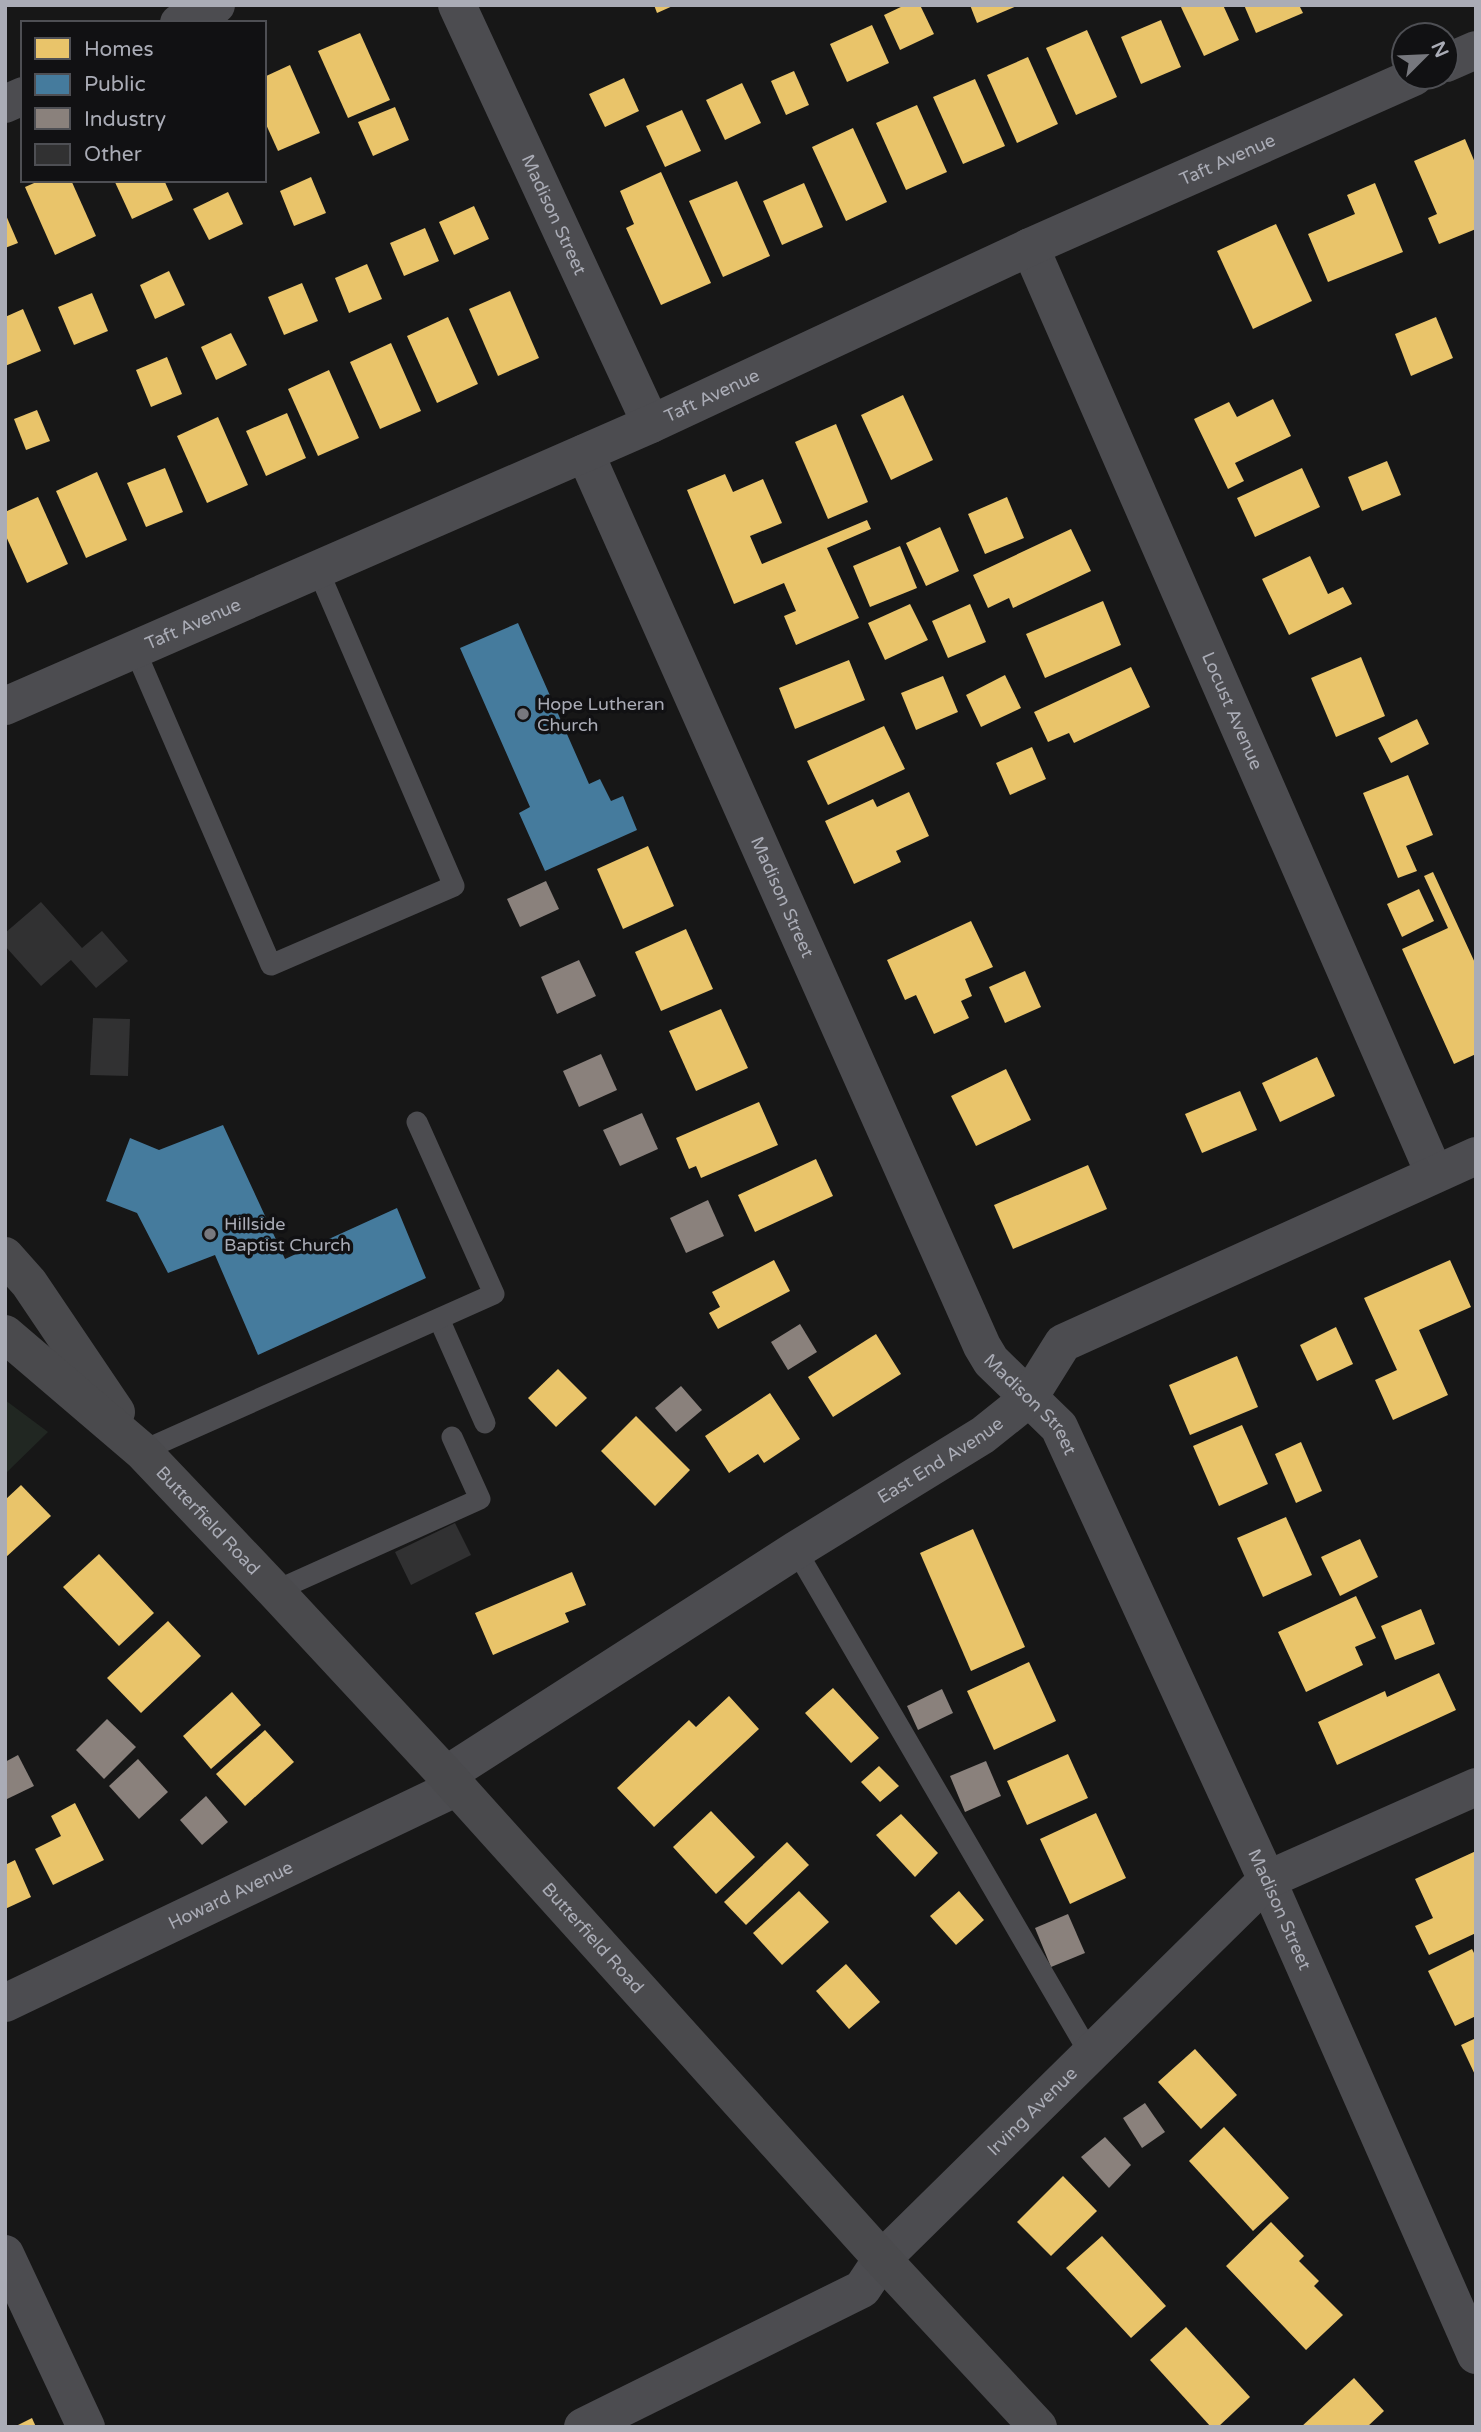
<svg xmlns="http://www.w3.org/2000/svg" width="1481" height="2432" font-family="'Varela Round',sans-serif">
<rect width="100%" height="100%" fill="#171717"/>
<path fill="#212722" d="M5 1400 48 1432 5 1474Z"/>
<g fill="#e9c46a">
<path d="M654 5H675L657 13Z"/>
<path d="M905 5H920L934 34 900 50 884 15Z"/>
<path d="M970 5H1019L977 23Z"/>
<path d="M1180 5H1223L1239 40 1204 56Z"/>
<path d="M1244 5H1299L1303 13 1256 33Z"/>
<path d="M1161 20 1181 67 1141 84 1121 37Z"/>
<path d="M872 25 889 63 847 82 830 44Z"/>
<path d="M1087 30 1117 97 1076 115 1046 48Z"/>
<path d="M360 33 390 100 348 118 318 51Z"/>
<path d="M1028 57 1058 124 1017 143 987 75Z"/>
<path d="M290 65 320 133 278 151 264 120V77Z"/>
<path d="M794 71 809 105 786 115 771 81Z"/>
<path d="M624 78 639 111 605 127 589 94Z"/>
<path d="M975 79 1005 146 963 164 933 97Z"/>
<path d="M742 83 761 123 725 140 706 100Z"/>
<path d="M917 105 947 172 906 190 876 123Z"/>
<path d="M395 107 409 140 373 156 358 122Z"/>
<path d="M682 110 701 151 665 167 646 126Z"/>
<path d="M853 128 887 202 846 221 812 147Z"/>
<path d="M1465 139 1476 165V229L1439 244 1428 218 1437 214 1414 161Z"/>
<path d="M661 172 711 283 661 305 626 228 634 224 620 191Z"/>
<path d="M311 177 326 213 294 226 280 191Z"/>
<path d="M41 180H71L96 236 55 255 25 187Z"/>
<path d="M114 180H164L173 200 132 219Z"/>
<path d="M737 181 770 256 723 277 689 201Z"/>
<path d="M804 183 823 227 782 245 763 201Z"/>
<path d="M1375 183 1403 252 1328 282 1308 234 1355 214 1347 195Z"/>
<path d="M228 192 243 224 209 240 193 209Z"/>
<path d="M474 206 489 239 454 255 439 222Z"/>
<path d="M5 213 18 243 5 248Z"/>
<path d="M1276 224 1312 301 1253 329 1217 251Z"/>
<path d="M425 228 439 261 404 276 390 243Z"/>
<path d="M367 264 382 299 349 313 335 278Z"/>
<path d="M169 271 185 305 155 319 140 285Z"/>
<path d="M302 283 318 321 284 335 268 297Z"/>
<path d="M510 291 539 358 498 376 469 309Z"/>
<path d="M92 293 108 331 74 345 58 307Z"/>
<path d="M23 309 41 351 5 366V317Z"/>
<path d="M448 317 478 384 437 403 407 336Z"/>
<path d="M1436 317 1453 358 1411 376 1395 334Z"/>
<path d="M231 333 247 365 216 380 201 347Z"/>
<path d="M391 343 421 411 380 429 350 362Z"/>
<path d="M167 357 182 394 151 407 136 370Z"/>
<path d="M329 370 359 438 318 456 288 389Z"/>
<path d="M903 395 933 460 891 480 861 415Z"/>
<path d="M1273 399 1291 436 1235 463 1244 481 1228 489 1194 419 1229 402 1237 417Z"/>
<path d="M37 410 50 441 26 450 14 419Z"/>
<path d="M287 413 306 458 266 476 246 431Z"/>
<path d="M218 417 248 485 207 503 177 436Z"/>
<path d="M836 424 868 502 828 519 795 442Z"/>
<path d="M1387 461 1401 495 1362 511 1348 477Z"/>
<path d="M165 468 183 512 146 527 127 483Z"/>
<path d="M1302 468 1320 507 1255 537 1237 498Z"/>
<path d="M97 472 127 540 86 558 56 491Z"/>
<path d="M725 474 733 492 763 479 782 523 750 536 762 564 867 520 871 529 827 548 859 618 796 645 784 616 796 611 784 583 734 604 687 490Z"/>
<path d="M38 497 68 564 27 583 5 534V512Z"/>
<path d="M1007 497 1024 538 985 554 968 514Z"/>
<path d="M940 527 959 571 926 586 906 543Z"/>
<path d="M1071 529 1091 571 1013 608 1009 598 988 608 973 575Z"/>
<path d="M900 546 917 588 870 607 853 566Z"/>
<path d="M1310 556 1328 594 1343 587 1352 604 1289 635 1262 579Z"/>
<path d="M1103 601 1121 645 1045 678 1026 634Z"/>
<path d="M910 604 928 640 885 660 868 623Z"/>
<path d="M970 604 986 642 948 658 932 621Z"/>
<path d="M1361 657 1385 716 1336 737 1311 678Z"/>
<path d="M849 660 865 700 795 729 779 688Z"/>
<path d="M1131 667 1150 707 1074 743 1069 733 1048 742 1034 712Z"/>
<path d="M1005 675 1021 708 981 727 966 695Z"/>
<path d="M943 676 958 712 916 730 901 693Z"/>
<path d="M1417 719 1429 744 1391 763 1378 738Z"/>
<path d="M884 726 905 769 828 805 807 761Z"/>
<path d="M1032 747 1046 779 1010 795 996 763Z"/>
<path d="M1408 775 1433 835 1406 846 1417 871 1398 878 1363 793Z"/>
<path d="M909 792 929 836 896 851 901 862 854 884 825 821 873 799 877 807Z"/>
<path d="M648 846 674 906 623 929 597 869Z"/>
<path d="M1433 872 1476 965V1054L1454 1064 1402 949 1448 928 1424 876Z"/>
<path d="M1419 889 1434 921 1402 937 1387 904Z"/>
<path d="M971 921 993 967 965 979 972 996 961 1001 969 1018 934 1034 916 995 905 1000 887 960Z"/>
<path d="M686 929 713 989 661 1011 635 952Z"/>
<path d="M1025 971 1041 1007 1005 1023 989 987Z"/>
<path d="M721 1009 748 1068 696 1091 669 1031Z"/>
<path d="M1317 1057 1335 1096 1280 1122 1262 1083Z"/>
<path d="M1006 1069 1031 1120 976 1146 951 1096Z"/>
<path d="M1240 1091 1257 1130 1202 1153 1185 1114Z"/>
<path d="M759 1102 778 1145 701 1178 696 1166 689 1169 676 1138Z"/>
<path d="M816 1159 833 1196 755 1232 738 1195Z"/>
<path d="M1088 1165 1107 1209 1013 1249 994 1205Z"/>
<path d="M774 1260 790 1291 718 1329 709 1313 720 1307 712 1292Z"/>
<path d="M1450 1260 1471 1307 1419 1330 1448 1395 1393 1420 1375 1380 1397 1370 1364 1298Z"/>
<path d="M1336 1327 1353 1364 1317 1381 1300 1345Z"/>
<path d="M876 1334 901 1374 833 1417 808 1377Z"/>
<path d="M1237 1356 1258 1407 1190 1435 1169 1385Z"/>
<path d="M558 1369 587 1398 556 1427 528 1398Z"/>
<path d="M770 1393 800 1439 764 1463 758 1454 729 1473 705 1436Z"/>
<path d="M636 1416 690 1470 655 1506 601 1451Z"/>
<path d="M1242 1425 1268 1484 1219 1506 1193 1446Z"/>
<path d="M1301 1442 1322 1491 1296 1503 1275 1454Z"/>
<path d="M21 1485 51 1516 5 1558V1500Z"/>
<path d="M1286 1517 1312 1575 1263 1597 1237 1538Z"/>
<path d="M973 1529 1025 1647 971 1671 920 1553Z"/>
<path d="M1360 1539 1378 1577 1340 1596 1321 1557Z"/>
<path d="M99 1554 154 1613 119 1646 63 1587Z"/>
<path d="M572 1572 586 1605 565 1613 569 1622 493 1655 475 1613Z"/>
<path d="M1356 1596 1376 1638 1355 1647 1363 1665 1306 1692 1278 1632Z"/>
<path d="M1421 1609 1435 1644 1395 1660 1381 1626Z"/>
<path d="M168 1621 201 1656 141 1713 107 1678Z"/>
<path d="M1029 1662 1056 1721 994 1750 967 1691Z"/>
<path d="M1439 1673 1456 1710 1337 1765 1318 1722 1385 1691 1387 1697Z"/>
<path d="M833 1688 879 1738 851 1763 805 1713Z"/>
<path d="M232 1692 261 1725 211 1769 183 1736Z"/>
<path d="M729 1696 759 1729 654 1827 617 1788 689 1720 696 1727Z"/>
<path d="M265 1730 294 1762 245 1806 216 1774Z"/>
<path d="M1068 1754 1088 1798 1027 1825 1007 1781Z"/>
<path d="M879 1766 899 1786 880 1802 861 1782Z"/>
<path d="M75 1803 104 1860 53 1885 35 1849 61 1836 51 1816Z"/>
<path d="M711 1811 755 1857 716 1894 673 1847Z"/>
<path d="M1096 1813 1126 1878 1070 1904 1040 1839Z"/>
<path d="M901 1814 938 1853 915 1877 876 1835Z"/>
<path d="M787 1842 809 1865 746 1925 724 1902Z"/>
<path d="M1476 1851V1933L1429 1955 1415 1926 1433 1918 1415 1879Z"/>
<path d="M15 1860 31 1897 5 1909V1865Z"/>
<path d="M799 1891 829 1922 782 1965 753 1933Z"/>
<path d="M959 1891 984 1920 956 1945 930 1916Z"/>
<path d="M1472 1949 1476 1957V2016L1455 2026 1428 1971Z"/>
<path d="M846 1964 880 2002 849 2029 816 1991Z"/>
<path d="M1476 2038V2077L1461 2045Z"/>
<path d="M1195 2049 1237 2095 1201 2129 1158 2082Z"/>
<path d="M1224 2127 1289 2198 1253 2231 1189 2161Z"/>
<path d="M1063 2176 1097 2211 1051 2256 1017 2222Z"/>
<path d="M1271 2222 1304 2256 1299 2261 1319 2281 1314 2286 1343 2315 1306 2350 1226 2266Z"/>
<path d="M1102 2236 1166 2306 1131 2338 1066 2268Z"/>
<path d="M1186 2327 1250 2397 1218 2427H1211L1150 2360Z"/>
<path d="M1354 2378 1384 2411 1367 2427H1301Z"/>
<path d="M32 2418 36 2427H14Z"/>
</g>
<g fill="#457b9d">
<path d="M518 623 589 784 600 779 611 801 623 796 637 830 545 871 519 813 530 807 460 648Z"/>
<path d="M223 1125 285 1259 397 1208 426 1278 258 1355 215 1255 168 1273 137 1213 106 1201 130 1138 159 1150Z"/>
</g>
<g fill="#8a817c">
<path d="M546 881 559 909 520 927 507 899Z"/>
<path d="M579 960 596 996 557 1014 541 977Z"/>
<path d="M601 1054 617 1090 579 1107 563 1071Z"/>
<path d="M642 1113 658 1149 620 1166 603 1130Z"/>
<path d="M708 1200 724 1236 686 1253 670 1218Z"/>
<path d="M800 1324 817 1352 788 1370 771 1342Z"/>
<path d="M681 1386 702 1410 676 1432 655 1408Z"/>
<path d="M942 1689 953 1713 918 1730 907 1706Z"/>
<path d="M107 1719 136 1747 104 1779 76 1750Z"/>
<path d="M18 1755 34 1786 5 1800V1762Z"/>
<path d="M138 1759 168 1792 139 1819 109 1786Z"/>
<path d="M986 1761 1001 1796 965 1812 950 1776Z"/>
<path d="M206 1796 228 1822 202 1845 180 1820Z"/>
<path d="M1068 1914 1085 1953 1051 1967 1035 1928Z"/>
<path d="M1145 2103 1165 2132 1142 2148 1123 2118Z"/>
<path d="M1105 2137 1131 2165 1109 2188 1081 2157Z"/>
</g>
<g fill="#313132">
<path d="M41 902 82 948 102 931 128 961 96 988 71 960 41 986 5 946V933Z"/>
<path d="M93 1018 130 1019 128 1076 90 1075Z"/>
<path d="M455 1523 471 1555 411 1585 395 1552Z"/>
</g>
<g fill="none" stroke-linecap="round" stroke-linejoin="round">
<g stroke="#4c4c50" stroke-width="21">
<path d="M135 650 271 965 454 886 318 570"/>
<path d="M439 1319 485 1423"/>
<path d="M142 1451 494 1294 417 1122"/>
<path d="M796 1550 1090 2054"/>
<path d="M275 1591 480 1499 452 1437"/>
</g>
<g stroke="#4c4c50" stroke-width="38">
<path id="s1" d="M457 5 651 424"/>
<path d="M179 23 216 5"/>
<path d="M1446 63 1476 50"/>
<path d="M5 104 23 96"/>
<path id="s2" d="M1030 247 1434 1173"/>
<path id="s3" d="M585 453 982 1346 991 1361 1059 1427 1267 1880 1476 2355"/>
<path id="s4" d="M5 706 651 424 1030 247 1414 77"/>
<path id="s5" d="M446 1775 796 1550 983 1435 1028 1399 1063 1343 1476 1156"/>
<path id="s6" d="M5 2003 457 1787"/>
<path d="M5 2254 86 2427"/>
<path id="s7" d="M583 2427 862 2289 882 2259 1267 1880 1476 1787"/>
</g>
<g stroke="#4a4a4d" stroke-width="38">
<path d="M5 1256 29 1283 116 1412"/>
<path id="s8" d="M5 1334 142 1451 275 1591 446 1775 882 2259 1038 2427"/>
</g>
</g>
<g fill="#77787e" stroke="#111113" stroke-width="2.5">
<circle cx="523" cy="714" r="7"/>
<circle cx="210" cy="1234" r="7"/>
</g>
<g text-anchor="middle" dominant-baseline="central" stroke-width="7" stroke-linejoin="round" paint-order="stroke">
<g font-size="18" fill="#aaacb6" stroke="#111113">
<text stroke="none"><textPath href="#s4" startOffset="1339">Taft Avenue</textPath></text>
<text stroke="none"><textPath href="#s1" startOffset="231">Madison Street</textPath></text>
<text stroke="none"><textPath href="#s4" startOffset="772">Taft Avenue</textPath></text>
<text stroke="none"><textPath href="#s4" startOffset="205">Taft Avenue</textPath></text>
<text stroke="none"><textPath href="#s2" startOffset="506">Locust Avenue</textPath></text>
<text stroke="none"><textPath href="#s3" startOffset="486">Madison Street</textPath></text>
<text stroke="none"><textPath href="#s3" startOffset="1054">Madison Street</textPath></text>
<text stroke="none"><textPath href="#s5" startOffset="586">East End Avenue</textPath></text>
<text stroke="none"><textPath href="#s8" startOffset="276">Butterfield Road</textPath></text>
<text stroke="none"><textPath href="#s6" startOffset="250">Howard Avenue</textPath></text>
<text stroke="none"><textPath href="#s3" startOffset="1620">Madison Street</textPath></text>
<text stroke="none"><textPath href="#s8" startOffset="844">Butterfield Road</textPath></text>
<text stroke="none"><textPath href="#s7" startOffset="558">Irving Avenue</textPath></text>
</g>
<g font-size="18" fill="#aaacb6" stroke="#111113" text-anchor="start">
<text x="537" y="704">Hope Lutheran<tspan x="537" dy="21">Church</tspan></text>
<text x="224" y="1224">Hillside<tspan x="224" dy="21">Baptist Church</tspan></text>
</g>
</g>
<rect width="1481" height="2432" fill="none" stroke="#aaacb6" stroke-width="14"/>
<rect x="21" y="21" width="245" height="161" fill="#111113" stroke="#4e4f54" stroke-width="2"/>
<rect x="35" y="38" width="35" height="21" fill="#e9c46a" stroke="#4e4f54" stroke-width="2"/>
<text x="84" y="56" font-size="21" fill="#aaacb6">Homes</text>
<rect x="35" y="74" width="35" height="21" fill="#457b9d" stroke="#4e4f54" stroke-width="2"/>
<text x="84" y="91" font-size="21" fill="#aaacb6">Public</text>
<rect x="35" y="108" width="35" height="21" fill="#8a817c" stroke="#4e4f54" stroke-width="2"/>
<text x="84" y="126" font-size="21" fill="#aaacb6">Industry</text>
<rect x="35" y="144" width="35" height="21" fill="#313132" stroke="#4e4f54" stroke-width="2"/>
<text x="84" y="161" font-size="21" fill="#aaacb6">Other</text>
<g transform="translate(1425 56) rotate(66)"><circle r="33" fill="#111113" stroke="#4e4f54" stroke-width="2"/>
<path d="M0-5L12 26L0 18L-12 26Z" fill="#77787e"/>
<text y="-10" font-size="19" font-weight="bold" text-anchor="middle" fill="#aaacb6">N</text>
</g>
</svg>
